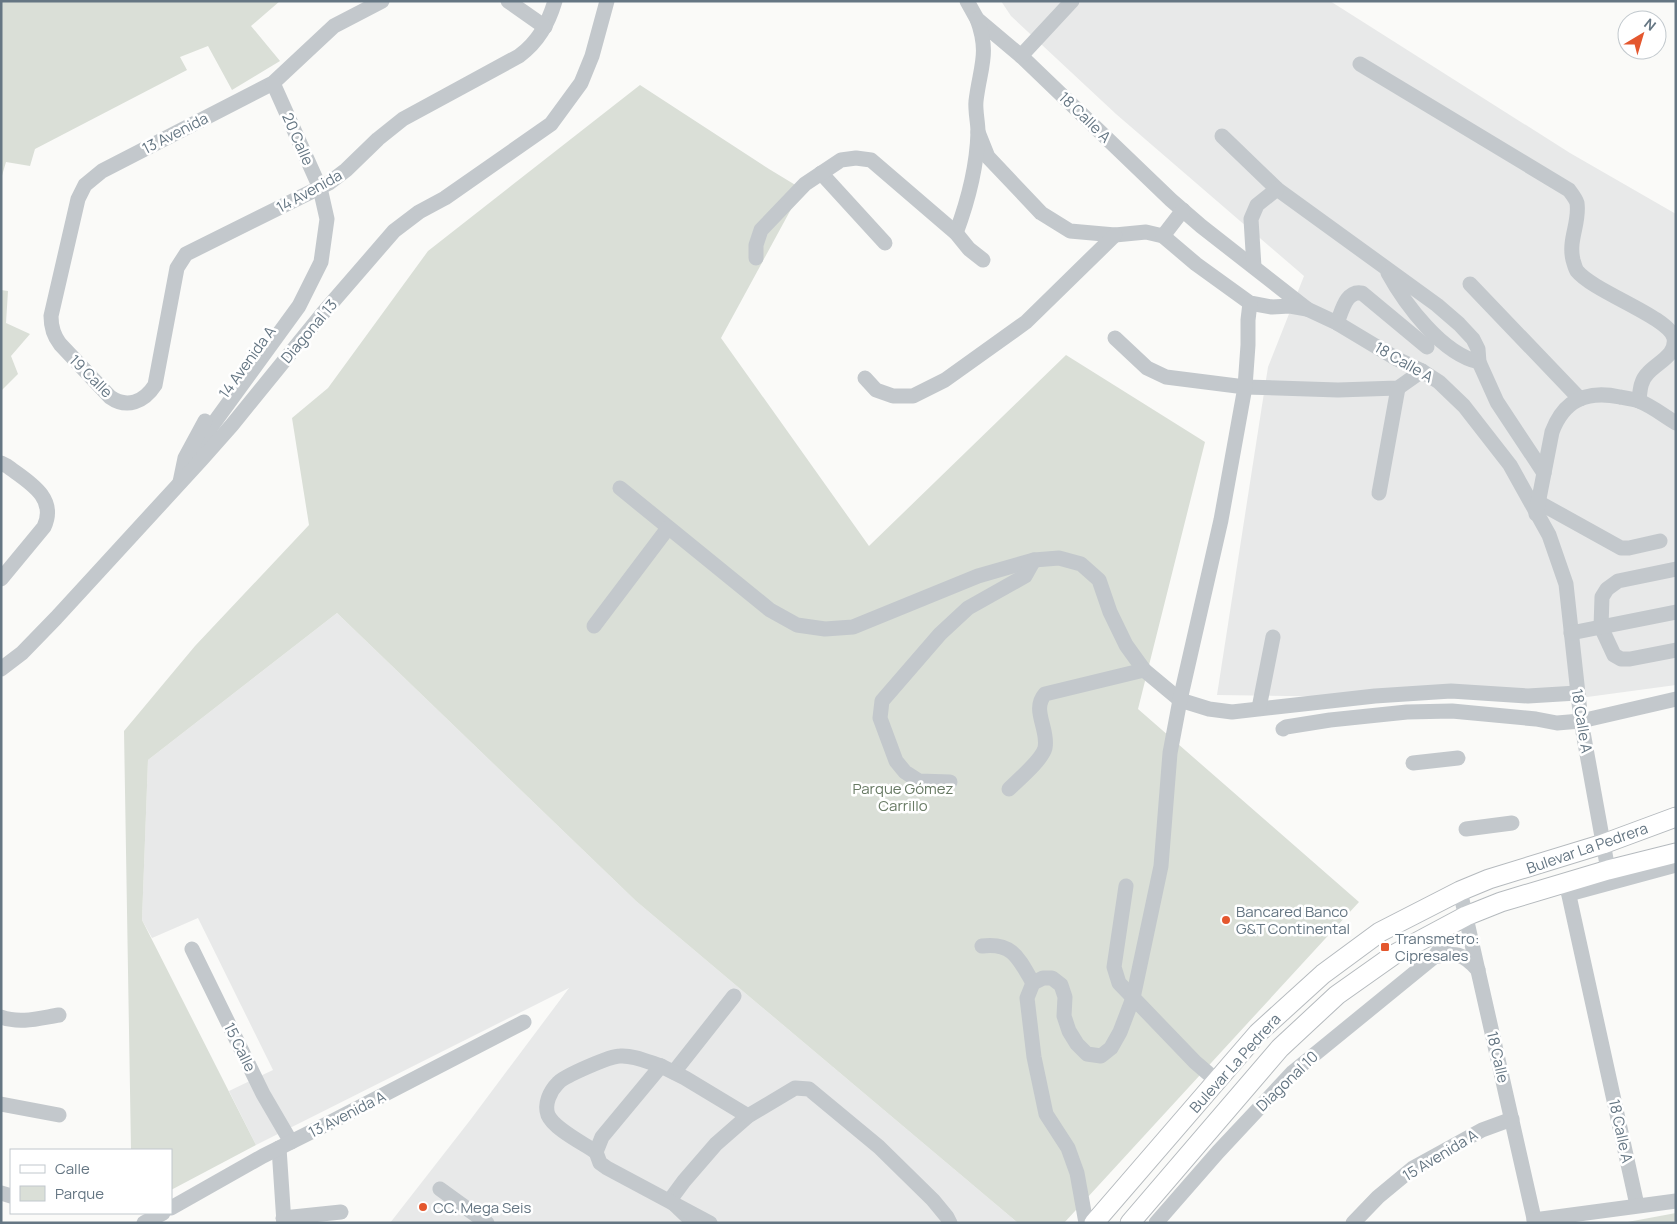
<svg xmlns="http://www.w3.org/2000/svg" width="1677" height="1224" font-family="Manrope,sans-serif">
<rect width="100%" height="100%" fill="#fafaf8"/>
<g fill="#e8e9e9">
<path d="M1001 1H1330L1570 153 1676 214V685L1565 700 1217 695 1268 367 1304 276 1116 114 1011 16Z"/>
<path d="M337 613 636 901 1018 1223H390L471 1119 569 988 256 1145 229 1091 273 1070 198 918 152 938 142 920 148 760Z"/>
</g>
<g fill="#dadfd7">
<path d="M1 1H280L251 26 280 61 232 90 208 46 180 57 187 70 35 149 30 166 6 162 1 179Z"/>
<path d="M640 85 769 169 802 189 721 338 869 546 1066 355 1205 442 1138 709 1359 902 1064 1223H1018L636 901 337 613 148 760 142 920 256 1145 171 1190V1150H131L124 731 195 646 309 525 292 418 328 388 428 251Z"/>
<path d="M1 290 8 291 6 323 30 334 11 356 18 374 1 391Z"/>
<path d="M1676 1213V1223H1622Z"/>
</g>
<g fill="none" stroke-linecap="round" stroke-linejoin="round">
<g stroke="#b5babe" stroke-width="21">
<g id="major">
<path d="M1094 1223 1258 1033 1323 974 1380 932 1460 891 1489 879 1603 844 1676 817"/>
<path d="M1130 1223 1280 1048 1337 995 1395 954 1466 916 1501 902 1608 870 1676 853"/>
</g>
</g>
<g stroke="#c3c8cc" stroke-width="15">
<path d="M382 1 334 26 273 83 102 171 85 185 78 199 51 316C51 327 53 335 60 344L110 397C127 409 144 402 155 385L177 268 186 254 329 183 346 170 378 139 403 119 519 56C538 42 548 24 555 1"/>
<path d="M508 1 545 27"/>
<path d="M967 1 977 19 1021 56 1171 200 1201 226 1307 309 1337 323 1397 359 1422 371 1439 382 1464 406 1510 465 1549 535 1566 584 1581 721 1608 870"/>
<path d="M1021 56 1072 1"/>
<path d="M1360 64 1569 190C1572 194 1576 199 1577 203 1580 223 1568 239 1573 260 1574 263 1575 268 1577 271 1594 292 1669 317 1674 338 1677 355 1658 362 1648 373 1640 381 1640 391 1639 401"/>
<path d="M978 132 988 157 1041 213 1070 231 1115 235 1146 232 1163 236 1196 264 1250 303 1272 307 1290 306 1307 309"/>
<path d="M1222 136 1277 189 1437 305 1459 324 1473 339 1478 349 1479 362 1497 402 1544 473"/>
<path d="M821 173 885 243"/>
<path d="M956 233C968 201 977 166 978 132 978 122 975 111 976 101 980 67 990 54 977 19"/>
<path d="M1163 236 1183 210"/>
<path d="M756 258V245L761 230 805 184 841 160 856 158 871 160 956 233 969 249 983 260"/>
<path d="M1254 267 1251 219 1257 205 1277 189"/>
<path d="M1388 273C1405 304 1442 354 1479 362"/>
<path d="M1470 284 1580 399"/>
<path d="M1337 323C1342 311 1346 290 1362 293L1427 347"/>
<path d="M1115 338 1147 368 1166 377 1245 387 1338 390 1398 388 1422 371"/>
<path d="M865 378 876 390 893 396H913L945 380 1026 322 1115 235"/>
<path d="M197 458 211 427 299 306 321 262 327 219 320 188 273 83"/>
<path d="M1 463 7 466C27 481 58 497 44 527L1 579"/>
<path d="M180 482 185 458 205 421"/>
<path d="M620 488 770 610 797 625 825 629 853 627 978 576 1034 560 1059 558 1081 564 1099 580 1110 612 1126 645 1144 670 1180 700 1209 709 1232 712 1375 696 1451 691 1528 696 1577 693"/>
<path d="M1379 493 1398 388"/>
<path d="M1538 502 1621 548H1629L1660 541"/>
<path d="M1536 514 1552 432C1564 400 1587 390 1620 397 1626 398 1633 399 1639 401 1652 406 1664 416 1676 423"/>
<path d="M1676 569 1618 581 1607 589 1602 597 1601 627 1614 655 1621 659H1630L1676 650"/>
<path d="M594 626 668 528"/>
<path d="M1571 633 1676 612"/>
<path d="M1 669 22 653 56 618 202 459 232 425 323 313 394 231 419 212 445 198 551 124 581 83 592 56 607 1"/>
<path d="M1259 708 1273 637"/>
<path d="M1283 729 1286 727 1330 720 1407 712 1452 711 1536 719 1557 723 1581 721 1676 699"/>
<path d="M1413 763 1458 758"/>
<path d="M950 782 919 781 905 772 896 761 880 718 882 701 940 634 968 608 1025 576 1034 560"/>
<path d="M1009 789C1018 780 1042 760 1045 748 1049 729 1031 710 1045 694L1144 670"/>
<path d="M1466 829 1512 823"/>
<path d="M1566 882 1637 1205"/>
<path d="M1126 886 1114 967 1119 983 1195 1062 1217 1081"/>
<path d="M1460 891 1535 1223"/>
<path d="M1569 894 1676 865"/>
<path d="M982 946C1013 942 1019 959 1033 983"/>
<path d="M192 949 263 1094 291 1142"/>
<path d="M1434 957C1456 952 1463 953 1478 970"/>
<path d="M1 1017C20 1024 40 1018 59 1015"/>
<path d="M674 1072 734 996"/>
<path d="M1 1104 59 1115"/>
<path d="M279 1148 284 1223"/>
<path d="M596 1152C583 1143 554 1129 548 1115 544 1104 550 1091 558 1083 564 1076 610 1056 620 1056 634 1055 648 1062 661 1066"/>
<path d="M440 1189 487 1223"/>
<path d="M1 1193 11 1196"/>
<path d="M171 1208 263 1156 331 1122 524 1022"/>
<path d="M283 1218 341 1212"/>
<path d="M1534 1220 1676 1201"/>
<path d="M144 1223 163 1213"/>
<path d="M694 1223 670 1200 684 1181 716 1144 748 1116 795 1088 809 1089 879 1147 933 1200 947 1217 950 1223"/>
<path d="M710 1223 607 1168 600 1163 596 1152 602 1137 661 1066 685 1078 748 1116"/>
<path d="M1086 1223 1077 1173 1068 1148 1046 1114 1034 1057 1027 998 1033 983 1043 978H1052L1061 985 1065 997 1064 1016 1069 1031 1077 1044 1087 1054 1101 1056 1111 1048 1120 1032 1133 998 1161 866 1170 753 1180 700 1221 520 1245 387 1248 345V320L1250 303"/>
<path d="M1156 1223 1218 1152 1293 1072 1434 957 1444 944 1445 928"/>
<path d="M1353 1223 1378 1197 1413 1168 1482 1130 1512 1119"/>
</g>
<use href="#major" stroke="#fff" stroke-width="19"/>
</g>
<g fill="#e4572e" stroke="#fff" stroke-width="2">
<circle cx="1226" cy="920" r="5"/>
<rect x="1380" y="942" width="10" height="10" rx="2.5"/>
<circle cx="423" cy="1207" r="5"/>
</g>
<g text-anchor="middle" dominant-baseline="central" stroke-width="5" stroke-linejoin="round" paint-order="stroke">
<g font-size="15" fill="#657683" stroke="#fff">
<text transform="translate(1085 117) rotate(44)">18 Calle A</text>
<text transform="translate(175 133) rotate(-27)">13 Avenida</text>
<text transform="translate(298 139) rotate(66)">20 Calle</text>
<text transform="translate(309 191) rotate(-29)">14 Avenida</text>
<text transform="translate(309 331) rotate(-50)">Diagonal 13</text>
<text transform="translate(247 362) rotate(-54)">14 Avenida A</text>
<text transform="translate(1404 362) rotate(30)">18 Calle A</text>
<text transform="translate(91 376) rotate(45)">19 Calle</text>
<text transform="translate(1582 721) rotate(81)">18 Calle A</text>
<text transform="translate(1587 848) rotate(-19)">Bulevar La Pedrera</text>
<text transform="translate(240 1047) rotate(64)">15 Calle</text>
<text transform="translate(1498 1057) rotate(77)">18 Calle</text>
<text transform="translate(1235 1063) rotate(-48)">Bulevar La Pedrera</text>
<text transform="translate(1287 1081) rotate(-44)">Diagonal 10</text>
<text transform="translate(347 1114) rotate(-27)">13 Avenida A</text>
<text transform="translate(1621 1131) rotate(78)">18 Calle A</text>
<text transform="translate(1440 1155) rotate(-31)">15 Avenida A</text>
</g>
<g font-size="15" fill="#687a64" stroke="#fff">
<text x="903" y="788">Parque Gómez<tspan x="903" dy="17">Carrillo</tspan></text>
</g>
<g font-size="15" fill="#657683" stroke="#fff" text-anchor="start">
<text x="1236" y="911">Bancared Banco<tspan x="1236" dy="17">G&amp;T Continental</tspan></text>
<text x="1395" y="938">Transmetro:<tspan x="1395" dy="17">Cipresales</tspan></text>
<text x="433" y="1207">CC. Mega Seis</text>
</g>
</g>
<rect width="1677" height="1224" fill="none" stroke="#657683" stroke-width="5"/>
<rect x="10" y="1149" width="162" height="65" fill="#ffffff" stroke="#c1c8cd"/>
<rect x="20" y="1165" width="25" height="8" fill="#ffffff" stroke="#c1c8cd"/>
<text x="55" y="1174" font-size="15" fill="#657683">Calle</text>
<rect x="20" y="1186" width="25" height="15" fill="#dadfd7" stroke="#c1c8cd"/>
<text x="55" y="1199" font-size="15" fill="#657683">Parque</text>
<g transform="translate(1642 35) rotate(38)"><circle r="24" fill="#ffffff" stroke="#c1c8cd"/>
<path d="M0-4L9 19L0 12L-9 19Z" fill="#e4572e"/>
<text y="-8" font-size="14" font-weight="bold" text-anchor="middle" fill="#657683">N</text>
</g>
</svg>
